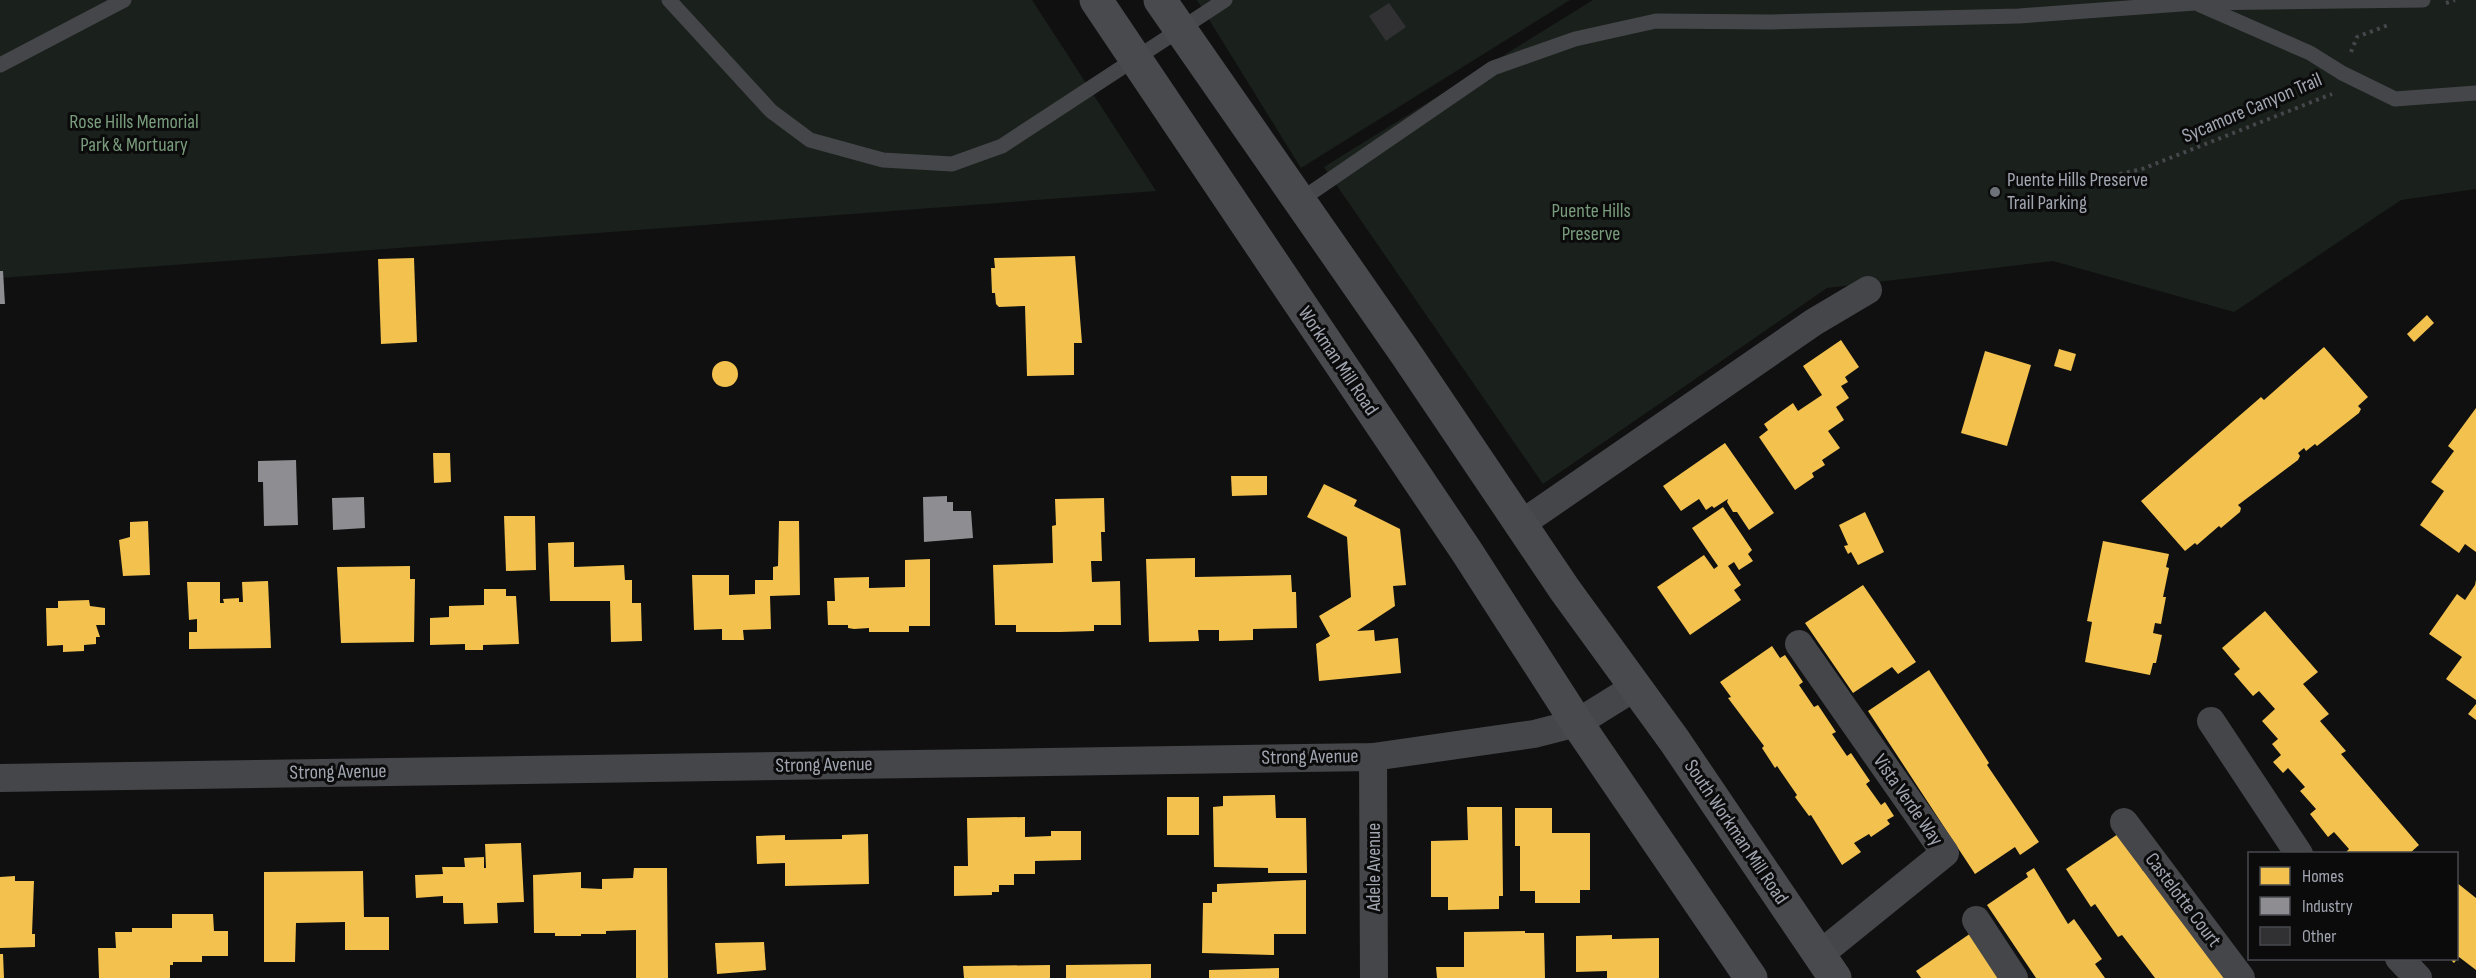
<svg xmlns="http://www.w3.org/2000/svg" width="2476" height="978" font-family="'Sofia Sans Condensed',sans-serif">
<rect width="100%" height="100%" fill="#101011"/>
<g fill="#1a201b">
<path d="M0 0H1032L1156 191 0 278Z"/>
<path d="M1197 0H1570L1301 168Z"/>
<path d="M1593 0H2476V189L2401 200 2234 312 2053 261 1827 288 1543 484 1324 167Z"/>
</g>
<g fill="#f2c14e">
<path d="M1075 256 1082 343H1074V375L1027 376 1025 306 999 307 996 304 995 293H992L991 268H995L994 258Z"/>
<path d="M414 258 417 342 381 344 378 259Z"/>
<path d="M2427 315 2434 323 2414 342 2407 334Z"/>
<path d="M1841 340 1859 367 1845 377 1848 382 1841 386 1849 398 1836 407 1844 420 1828 431 1840 448 1822 460 1825 465 1812 473 1814 477 1795 490 1759 437 1768 430 1764 424 1793 403 1798 411 1822 395 1803 366Z"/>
<path d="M2324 347 2368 397 2358 406 2361 409 2359 413 2317 446 2315 444 2306 451 2304 448 2298 453 2300 456 2298 460 2238 505 2241 508 2240 512 2221 528 2219 526 2197 545 2195 543 2185 551 2141 501 2261 397 2264 400Z"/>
<path d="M2059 349 2076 354 2071 371 2054 366Z"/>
<path d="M1985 351 2031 365 2007 446 1961 433Z"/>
<circle cx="725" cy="374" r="13"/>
<path d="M2476 408V552L2465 544 2459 553 2420 525 2444 491 2431 482 2454 451 2448 446Z"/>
<path d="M1725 443 1774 513 1749 530 1737 512H1733L1727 502 1728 499 1714 508 1712 506 1706 510 1699 499 1681 511 1663 486Z"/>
<path d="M433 453H450L451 482 434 483Z"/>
<path d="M1231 476H1267V495L1232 496Z"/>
<path d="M1324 484 1357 500 1354 506 1400 529 1406 585 1393 586 1395 606 1357 631 1374 630 1375 641 1398 638 1401 673 1319 681 1316 644 1330 636 1319 616 1351 597 1347 537 1307 517Z"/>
<path d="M1104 498 1105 532H1101L1102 561H1091L1092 582 1120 581 1121 625H1094V631L1060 632H1016V625H995L993 565 1053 563 1052 526 1056 525 1055 499Z"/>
<path d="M1723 507 1752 550 1748 554 1753 561 1739 570 1734 562 1728 566 1741 585 1734 590 1741 600 1690 635 1657 587 1704 555 1714 569 1718 566 1692 528Z"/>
<path d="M1865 512 1884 552 1858 565 1851 552 1848 554 1844 546 1848 545 1839 525Z"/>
<path d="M504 516H535L536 570 506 571Z"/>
<path d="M148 521 150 575 123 576 119 540 130 537V522Z"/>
<path d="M779 521H799L800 595 770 596 771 629 743 630 744 640H722V629L694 630 692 575H729V595L755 594V580H773V567L778 566Z"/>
<path d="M2103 541 2169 554 2166 567 2169 568 2163 597H2166L2161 624 2155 623 2153 633 2162 635 2156 663H2153L2150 675 2085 662 2092 622 2087 621Z"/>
<path d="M574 542V567L624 565 625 580H632V603H641L642 641 611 642 610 601H550L548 543Z"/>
<path d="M1195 558V577L1291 575 1292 592H1296L1297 628 1253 629V640L1219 641V630H1198L1199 641 1149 642 1146 559Z"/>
<path d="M930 559V626H909V632H869V628L854 629 848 628V625H828L827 601H835L834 578 869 577V588L905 587V560Z"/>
<path d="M410 566V579H415L414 642 341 643 337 567Z"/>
<path d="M2476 580V700L2446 679 2462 657 2429 634 2457 594 2465 600 2475 585Z"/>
<path d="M268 581 271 648 189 649V632H197V619L189 620 187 582H220V603H224L223 599 239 598V602H243L242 582Z"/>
<path d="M1863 585 1916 662 1898 674 1892 667 1853 693 1805 623Z"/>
<path d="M484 589H506V596H516L519 644 483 645V650H465V644L430 645V618L449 617V606L484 605Z"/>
<path d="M89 600 90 606 105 608V625H96L100 637H96V644L84 645V651L63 652V645L47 646 46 608H58V601Z"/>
<path d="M2265 611 2318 672 2303 684 2329 714 2320 721 2346 751 2341 754 2419 845 2409 854H2344L2349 849 2334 832 2328 837 2310 814 2316 809 2300 791 2305 787 2288 768 2283 773 2273 762 2281 755 2272 744 2278 739 2262 721 2275 709 2259 691 2253 696 2234 674 2240 669 2222 648Z"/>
<path d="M1772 646 1780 658 1785 655 1803 682 1799 685 1814 707 1818 705 1836 732 1832 734 1847 756 1851 753 1870 781 1866 784 1881 805 1885 802 1894 816 1887 820 1890 824 1871 837 1869 834 1854 843 1861 852 1842 865 1811 815 1809 816 1795 797 1797 795 1777 766 1775 768 1762 748 1764 746 1728 698 1731 697 1720 682Z"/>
<path d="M1929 670 1989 763 1987 765 2039 842 2020 855 2015 847 1975 874 1868 711Z"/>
<path d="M2476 704V720L2468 714Z"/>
<path d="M1275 795 1276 818H1306L1307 873H1268V868L1214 867 1213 807 1223 806V796Z"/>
<rect x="1167" y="797" width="32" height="38"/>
<path d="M1467 807H1502L1503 896H1499V909L1448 910V897H1431V841L1468 840Z"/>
<path d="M1515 808H1552V833H1590V890H1580V903H1535V891H1520V846H1515Z"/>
<path d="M1025 817V837L1051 836V831H1081V860L1035 861V874H1014V885H999V892H992V895L954 896V866H968L967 818Z"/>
<path d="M2121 832 2143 871 2147 868 2232 978H2155L2122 935 2118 937 2095 904 2091 907 2066 869Z"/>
<path d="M868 834 869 884 785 886V863L757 864 756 836 785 835V840L842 839V835Z"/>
<path d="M521 843 524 902 497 903 498 923 464 924 463 903H443V896L416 898 415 875 443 874 442 867H465L464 858 484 857V868H486L485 844Z"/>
<path d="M634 868H667L668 978H636V930L606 931V934H581V936H555V933H534L533 875 581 872V888L602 889V879L633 878Z"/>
<path d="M2034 868 2068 924 2074 919 2102 959 2095 964 2105 978H2036L1987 905 2028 877 2026 873Z"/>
<path d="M363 871 364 917H389V950H345V922L296 923 295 962H264V872Z"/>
<path d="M15 876V881H34L32 934H35V947L0 948V877Z"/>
<path d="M1306 880V934H1274V955L1202 953 1203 903H1212V892H1217V884Z"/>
<path d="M2456 882 2476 898V970L2459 957 2454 963 2449 958H2456Z"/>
<path d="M172 914H213L214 931H228V956H202V962H173V965H170V978H99L98 948H116L115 932H132V928H172Z"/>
<path d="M1525 931V933H1544L1545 978H1437L1436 967H1464V932Z"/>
<path d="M1971 933 2001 978H1921L1916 971Z"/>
<path d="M1612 935V939L1659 938V978H1607V971L1576 972V936Z"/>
<path d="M764 942 766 970 717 974 715 943Z"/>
<path d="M0 954H3L4 978H0Z"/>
<path d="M1151 964V978H1066V965Z"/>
<path d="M1050 965V978H964L963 966Z"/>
<path d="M1279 968V978H1209V970Z"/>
</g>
<g fill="#8d8d92">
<path d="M0 271H3L5 304H0Z"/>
<path d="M296 460 298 525 264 526 263 482H258V461Z"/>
<path d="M947 496V502H953V511H971L973 538 924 542 923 497Z"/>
<path d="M364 497 365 528 333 530 332 498Z"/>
</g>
<path fill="#313133" d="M1389 3 1406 27 1386 41 1369 16Z"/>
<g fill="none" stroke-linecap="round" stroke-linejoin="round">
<g stroke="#46474b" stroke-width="4" stroke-dasharray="3 4.5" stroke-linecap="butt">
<path d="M2446 3 2455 0"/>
<path d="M2351 52 2357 37 2391 24"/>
<path d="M2061 187 2142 169 2332 94"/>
</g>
<g stroke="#454649" stroke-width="15">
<path d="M669 0 771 111 810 140 883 160 952 164 1002 146 1225 0"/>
<path d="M2200 5 2310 53 2342 73 2395 99 2476 93"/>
<path d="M0 65 124 0"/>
<path d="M1299 201 1493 68 1575 39 1656 21 1771 22 2019 16 2195 3 2423 0"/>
</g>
<g stroke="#454649" stroke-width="28">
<path d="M1521 524 1814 322 1868 290"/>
<path d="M1799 644 1945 853 1819 955"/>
<path d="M2211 721 2299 854"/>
<path d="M1373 757 1374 978"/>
<path d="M0 778 1373 757 1534 734 1577 723 1635 687"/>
<path d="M2124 822 2241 978"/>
<path d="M1976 920 2014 978"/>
<path d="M2399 958 2418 978"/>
</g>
<g stroke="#494a4d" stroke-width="33">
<path d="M1096 0 1467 552 1577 723 1751 978"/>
<path d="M1160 0 1406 354 1565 590 1674 740 1835 978"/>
</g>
</g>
<circle fill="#6e7279" stroke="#0b0b0c" stroke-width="2" cx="1995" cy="192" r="6"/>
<g text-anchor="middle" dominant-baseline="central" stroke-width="6" stroke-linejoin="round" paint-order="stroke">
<g font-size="20" fill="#a1a6b1" stroke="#0b0b0c">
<text transform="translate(2252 108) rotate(-23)">Sycamore Canyon Trail</text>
<text transform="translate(1338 361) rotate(56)">Workman Mill Road</text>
<text transform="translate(1310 757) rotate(-1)">Strong Avenue</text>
<text transform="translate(824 765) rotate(-1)">Strong Avenue</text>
<text transform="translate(338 772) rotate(-1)">Strong Avenue</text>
<text transform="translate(1908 800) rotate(55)">Vista Verde Way</text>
<text transform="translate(1736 832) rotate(56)">South Workman Mill Road</text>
<text transform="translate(1374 867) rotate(-90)">Adele Avenue</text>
<text transform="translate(2183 900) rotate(53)">Castelotte Court</text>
</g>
<g font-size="20" fill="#799c7c" stroke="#0b0b0c">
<text x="134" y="122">Rose Hills Memorial<tspan x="134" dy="23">Park &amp; Mortuary</tspan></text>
<text x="1591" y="211">Puente Hills<tspan x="1591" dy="23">Preserve</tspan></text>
</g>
<g font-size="20" fill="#a1a6b1" stroke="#0b0b0c" text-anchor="start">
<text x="2007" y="180">Puente Hills Preserve<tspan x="2007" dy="23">Trail Parking</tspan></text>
</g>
</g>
<rect x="2248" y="852" width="210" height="108" fill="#0b0b0c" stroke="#47494e" stroke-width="1.5"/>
<rect x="2260" y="867" width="30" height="18" fill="#f2c14e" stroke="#47494e" stroke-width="1.5"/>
<text x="2302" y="882" font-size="18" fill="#a1a6b1">Homes</text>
<rect x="2260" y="897" width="30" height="18" fill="#8d8d92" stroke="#47494e" stroke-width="1.5"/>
<text x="2302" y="912" font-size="18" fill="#a1a6b1">Industry</text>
<rect x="2260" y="927" width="30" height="18" fill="#313133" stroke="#47494e" stroke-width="1.5"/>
<text x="2302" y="942" font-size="18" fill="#a1a6b1">Other</text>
</svg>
